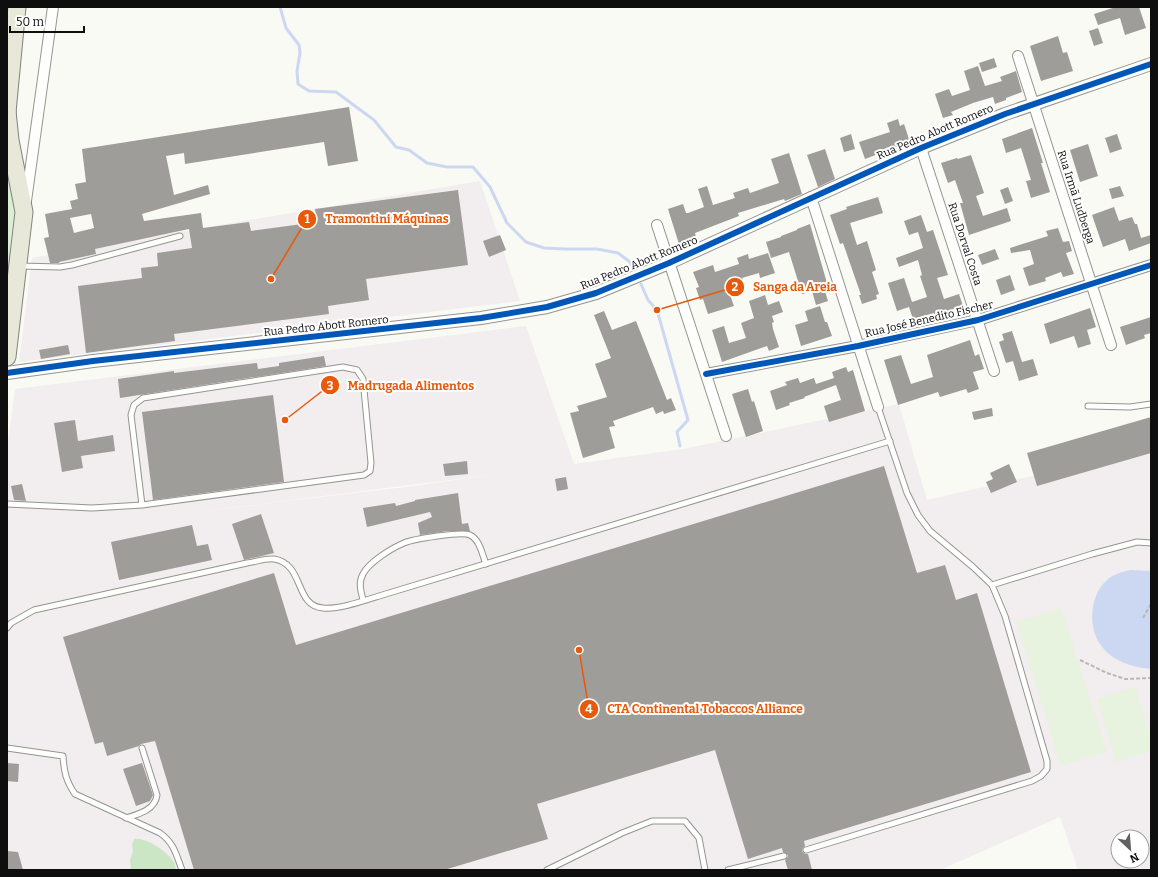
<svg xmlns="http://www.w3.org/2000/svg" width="1158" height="877" font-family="Bitter,serif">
<rect width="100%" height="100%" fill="#fafaf4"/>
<g fill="#f2edee" fill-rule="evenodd">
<path d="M480 181 520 301 19 362 32 258 190 230Z"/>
<path d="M526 326 574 464 683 449 899 404 927 500 1151 449V870H1078L1060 817 940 870H7V451L15 389ZM498 474 405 487 180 514ZM1118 837H1142V861H1118Z"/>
</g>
<path fill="#dcefd5" d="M7 165 18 200 7 309Z"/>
<path fill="#cbe6c4" d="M134 839C145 837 167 851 173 861 175 863 175 867 176 870H131L130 860 133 851 132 845Z"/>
<g fill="#e7f3df">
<path d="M1061 608 1107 752 1061 766 1016 622Z"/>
<path d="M1135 687 1151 739V751L1116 762 1097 699Z"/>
</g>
<path fill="#ccd8f2" d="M1131 570 1151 571V669C1132 667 1111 661 1100 644 1088 627 1090 595 1106 581 1113 574 1122 572 1131 570Z"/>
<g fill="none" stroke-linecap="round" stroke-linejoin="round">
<g stroke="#ccd8f2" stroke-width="3">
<path d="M280 7 286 28 299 45 300 53 297 71 298 84 309 91 336 92 374 120 396 147 409 150 427 163 447 167H473L490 187 507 223 526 242 544 248 565 249H597L618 253 630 262 633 268"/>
<path d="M641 284 648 300 657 310 688 420 677 432 680 446"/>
</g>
</g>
<g fill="#9e9d99" fill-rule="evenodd">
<path d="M1116 7H1139L1146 28 1125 35 1120 18 1098 25 1094 14Z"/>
<path d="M1098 28 1103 43 1094 46 1089 31Z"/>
<path d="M1058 36 1063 53 1067 52 1073 71 1041 81 1030 46Z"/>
<path d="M994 58 997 67 982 72 979 63Z"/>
<path d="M978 66 985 86 1002 81 1000 77 1016 71 1022 92 1006 98V100L995 104 993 97 973 103 951 112 953 115 943 118 935 94 949 89 952 96 970 90 964 71Z"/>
<path d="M349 107 358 161 328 166 324 142 185 164 184 153 166 156 174 195 208 185 210 194 142 214 144 221 201 213 203 228 249 222 251 231 317 222 315 209 458 190 468 265 366 279 369 300 328 306 329 314 174 334 175 341 86 353 78 286 142 278 141 268 158 266 157 253 192 248 189 229 95 249 96 254 59 262V263H50L44 238 49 237 45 214 72 209 70 201 78 199 75 184 86 182 82 149ZM91 214 94 228 74 233 70 218Z"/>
<path d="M898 119 900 126 904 124 910 142 865 159 859 142 890 132 887 123Z"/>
<path d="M1032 128 1043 163H1041L1050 192 1031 198 1026 181 1031 180 1021 148 1006 153 1002 139Z"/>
<path d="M851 134 855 149 844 152 840 138Z"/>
<path d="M1117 134 1122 149 1110 153 1105 138Z"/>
<path d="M1088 144 1098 176 1080 182 1070 150Z"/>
<path d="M825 149 835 179 818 187 807 155Z"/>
<path d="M789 153 802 194 785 201 784 199 738 213 739 216 695 233 696 238 679 244 668 209 683 204 686 213H688L704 207 698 189 707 186 713 205 735 198 733 193 748 188 750 193 779 183 771 159Z"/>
<path d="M971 155 984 193 976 196 983 216 1007 208 1011 221 969 235 960 203H963L955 180 948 183 941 163 957 158 958 159Z"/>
<path d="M1120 186 1124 196 1112 199 1109 189Z"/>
<path d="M1008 187 1013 201 1005 204 1000 190Z"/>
<path d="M878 197 883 213 850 223 857 245 867 241 876 270 872 272 879 294 876 295 877 299 862 304 859 295H861L843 243 840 244 830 215 847 209 846 207Z"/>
<path d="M1114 207 1119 221 1132 217 1135 224H1137L1141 238 1151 235V243L1129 251 1125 239 1103 247 1092 215Z"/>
<path d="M921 215 927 232 933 230 948 275 937 278 944 299 959 294 963 306 934 315V313L913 319 909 307 897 311 888 283 904 278 912 302 927 297 920 276 922 275 918 260 899 267 896 258 923 248 918 232 909 235 904 221Z"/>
<path d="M810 224 827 283 823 285 828 301 816 305 812 291 802 294 789 252 771 258 766 242 781 237V236L797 230V229Z"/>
<path d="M1058 228 1063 242 1069 241 1072 251 1066 253 1074 274 1063 277 1061 272 1045 278 1046 281 1029 286 1023 268 1034 264 1030 250 1011 253 1010 248 1048 236 1046 231Z"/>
<path d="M500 235 506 250 489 257 483 241Z"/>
<path d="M995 249 999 259 982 265 978 255Z"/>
<path d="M768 253 775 273 760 278 759 273 742 278 743 281 727 287 734 306 708 314 703 299 700 300 696 288 699 287 693 272 713 265 715 272 739 264 737 258 748 254 749 259Z"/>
<path d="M1010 275 1015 290 1001 295 996 280Z"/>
<path d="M765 295 768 305 779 301 783 312 772 316 774 322 772 323 773 329 779 347 769 351 767 346 722 362 712 330 724 326 729 343 746 338 741 323 754 318 749 301Z"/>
<path d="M820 306 825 322H827L832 336 801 346 795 325 808 321 805 311Z"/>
<path d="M1090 308 1096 327 1087 330 1091 344 1078 348 1074 336 1050 344 1044 324Z"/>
<path d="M604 311 612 330 636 321 667 400 671 398 676 410 664 414 663 411 656 414 653 407 613 421 615 426 609 427 615 448 583 458 570 413 579 411 577 406 607 397 595 364 611 358 594 315Z"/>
<path d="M1151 317V333L1144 335 1145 338 1126 345 1120 327Z"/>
<path d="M1012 331 1022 362 1033 359 1038 375 1019 381 1013 361 1006 363 999 342 1004 340 1002 334Z"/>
<path d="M970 340 975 356 979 354 984 369 973 372 979 389 968 393 966 389 940 397 938 392 898 405 884 360 901 355 911 384 933 377 927 355Z"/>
<path d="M68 345 70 354 41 359 39 350Z"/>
<path d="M324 356 326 366 120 398 118 379 174 371V373L257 363 258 369 279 366V363Z"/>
<path d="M846 367 848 372 853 370 865 411 829 422 824 406 841 400 836 385 804 397 805 398 789 403 790 405 776 410 770 391 787 385 785 382 798 378 800 383 814 378 816 384 834 378 832 372Z"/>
<path d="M748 389 752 402 754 401 763 431 746 437 732 394Z"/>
<path d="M273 395 284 482 153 500 142 412Z"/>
<path d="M992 408 993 416 974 420 972 412Z"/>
<path d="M1151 417V453L1037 486 1027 453Z"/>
<path d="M75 420 78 441 113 435 115 451 81 456 83 468 62 472 54 423Z"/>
<path d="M467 461 468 474 445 476 443 464Z"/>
<path d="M1009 464 1017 482 991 493 986 482 993 479 990 473Z"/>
<path d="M884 466 917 573 945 565 956 600 977 593 1031 772 804 841 805 846 803 848 802 851 805 854H808L812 870H788L785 860 788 857V855L783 852 782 848 748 859 715 750 537 804 548 839 444 870H194L155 741 141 744 139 746 107 756 103 742 95 744 63 637 274 573 296 645Z"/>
<path d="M566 477 568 489 557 491 555 479Z"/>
<path d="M22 484 26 501 14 500 11 486Z"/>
<path d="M458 493 462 524 468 523 470 531H448L420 535 418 523 432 517 430 512 367 527 363 508 395 503 396 506 415 501V500Z"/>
<path d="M261 514 274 553 244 560 232 524Z"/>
<path d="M192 525 197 546 208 544 212 560 119 580 111 542Z"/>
<path d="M7 763 19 764 18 782 7 781Z"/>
<path d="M142 763 153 795 150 801 136 806 123 769Z"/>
<path d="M7 851 18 852 23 870H7Z"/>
</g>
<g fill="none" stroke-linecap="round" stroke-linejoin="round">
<g stroke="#949492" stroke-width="7">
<g id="service">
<path d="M19 266 60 267 72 265 180 236"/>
<path d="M1088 406 1130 407 1151 404"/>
<path d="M7 504 92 508 142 505 364 475 370 471 371 463 363 379 357 370 343 367 143 398 134 405 131 415 142 505"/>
<path d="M992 585 1092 554 1137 542 1151 543"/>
<path d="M363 600C361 591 358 583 363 574 369 562 392 548 404 543 413 539 462 531 470 535 480 540 482 554 486 564"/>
<path d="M7 628 11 623 34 610 247 563C255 562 266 558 274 559 305 564 294 606 323 608 341 610 371 598 389 593L890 441"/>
<path d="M7 748 63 756C64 772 66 781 75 794L160 833C174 843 176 854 182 870"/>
<path d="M126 818C139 814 155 810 157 795L142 748"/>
<path d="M806 850 1032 781 1041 776 1047 769V761L1005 616 992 585 973 567 930 531 918 515 907 493 878 407"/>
<path d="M547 870 622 833 652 821H685L699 838 705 870"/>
<path d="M728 870 784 856"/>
</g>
</g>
<g stroke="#949492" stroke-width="12">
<g id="minor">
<path d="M1018 56 1111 345"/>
<path d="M921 148 994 371"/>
<path d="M811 197 878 407"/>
<path d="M26 201 53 7"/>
<path d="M657 225 726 436"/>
<path d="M706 374 858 346 978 320 1151 265"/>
</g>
</g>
<g stroke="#949492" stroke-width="14">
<path id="tertiary" d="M7 373 93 361 481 318 547 307 596 293 669 263 921 148 1005 114 1151 64"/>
</g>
<g stroke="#82827f" stroke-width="19">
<g id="trunk">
<path d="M7 112 17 7"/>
<path d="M7 357 24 212 10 140 7 111"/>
</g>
</g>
<g stroke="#b8b8b7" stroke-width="2" stroke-dasharray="4 2" stroke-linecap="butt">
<path d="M1143 618 1151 604"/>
<path d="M1080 660 1107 673 1125 679 1151 678"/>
</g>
<use href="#service" stroke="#fefefd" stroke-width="5"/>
<use href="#minor" stroke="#fefefd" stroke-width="10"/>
<use href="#tertiary" stroke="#fefefd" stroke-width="12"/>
<use href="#trunk" stroke="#e8e8d8" stroke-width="17"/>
<g stroke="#fff" stroke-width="8">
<g id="cycleway">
<path d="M7 373 93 361 481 318 547 307 596 293 669 263 921 148 1005 114 1151 64"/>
<path d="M706 374 858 346 978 320 1151 265"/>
</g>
</g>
<use href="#cycleway" stroke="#0057b8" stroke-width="6"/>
</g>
<g text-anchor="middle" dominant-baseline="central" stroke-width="4" stroke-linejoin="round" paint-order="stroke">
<g font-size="11" fill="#0e0e0e" stroke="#fff">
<text transform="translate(935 132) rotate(-23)">Rua Pedro Abott Romero</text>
<text transform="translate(1076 197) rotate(72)">Rua Irmã Ludberga</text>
<text transform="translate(965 244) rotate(72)">Rua Dorval Costa</text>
<text transform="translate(639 263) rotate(-22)">Rua Pedro Abott Romero</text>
<text transform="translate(929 319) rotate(-13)">Rua José Benedito Fischer</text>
<text transform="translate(326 326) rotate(-6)">Rua Pedro Abott Romero</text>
</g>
</g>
<path fill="none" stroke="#e8590c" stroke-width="1.5" d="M271 279L307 219M657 310L735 287M285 420L330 385M579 650L589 709"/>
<g fill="#e8590c" stroke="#fff" stroke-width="1.5">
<circle cx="271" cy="279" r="4"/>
<circle cx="657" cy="310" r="4"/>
<circle cx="285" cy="420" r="4"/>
<circle cx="579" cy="650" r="4"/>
<circle cx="307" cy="219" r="10"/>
<circle cx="735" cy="287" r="10"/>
<circle cx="330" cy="385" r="10"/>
<circle cx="589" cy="709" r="10"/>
</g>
<g font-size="12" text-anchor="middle" font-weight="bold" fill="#fff">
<text x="307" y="223">1</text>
<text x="735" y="291">2</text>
<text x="330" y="390">3</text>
<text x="589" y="713">4</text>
</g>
<g font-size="12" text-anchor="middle" font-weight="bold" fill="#e8590c" stroke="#fff" stroke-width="4" stroke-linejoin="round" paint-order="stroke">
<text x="387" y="223">Tramontini Máquinas</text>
<text x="795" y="291">Sanga da Areia</text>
<text x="411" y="390">Madrugada Alimentos</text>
<text x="705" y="713">CTA Continental Tobaccos Alliance</text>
</g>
<rect width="1158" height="877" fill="none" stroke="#0e0e0e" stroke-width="16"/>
<g transform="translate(1130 849) rotate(154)"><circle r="19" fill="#ffffff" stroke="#9f9f9f"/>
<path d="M0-3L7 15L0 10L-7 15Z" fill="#61615e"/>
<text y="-6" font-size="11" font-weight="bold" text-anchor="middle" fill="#0e0e0e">N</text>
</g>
<path d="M10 26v6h74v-6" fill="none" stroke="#0e0e0e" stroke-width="2"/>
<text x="16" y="26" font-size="12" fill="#0e0e0e" stroke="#ffffff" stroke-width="3" paint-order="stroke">50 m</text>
</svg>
